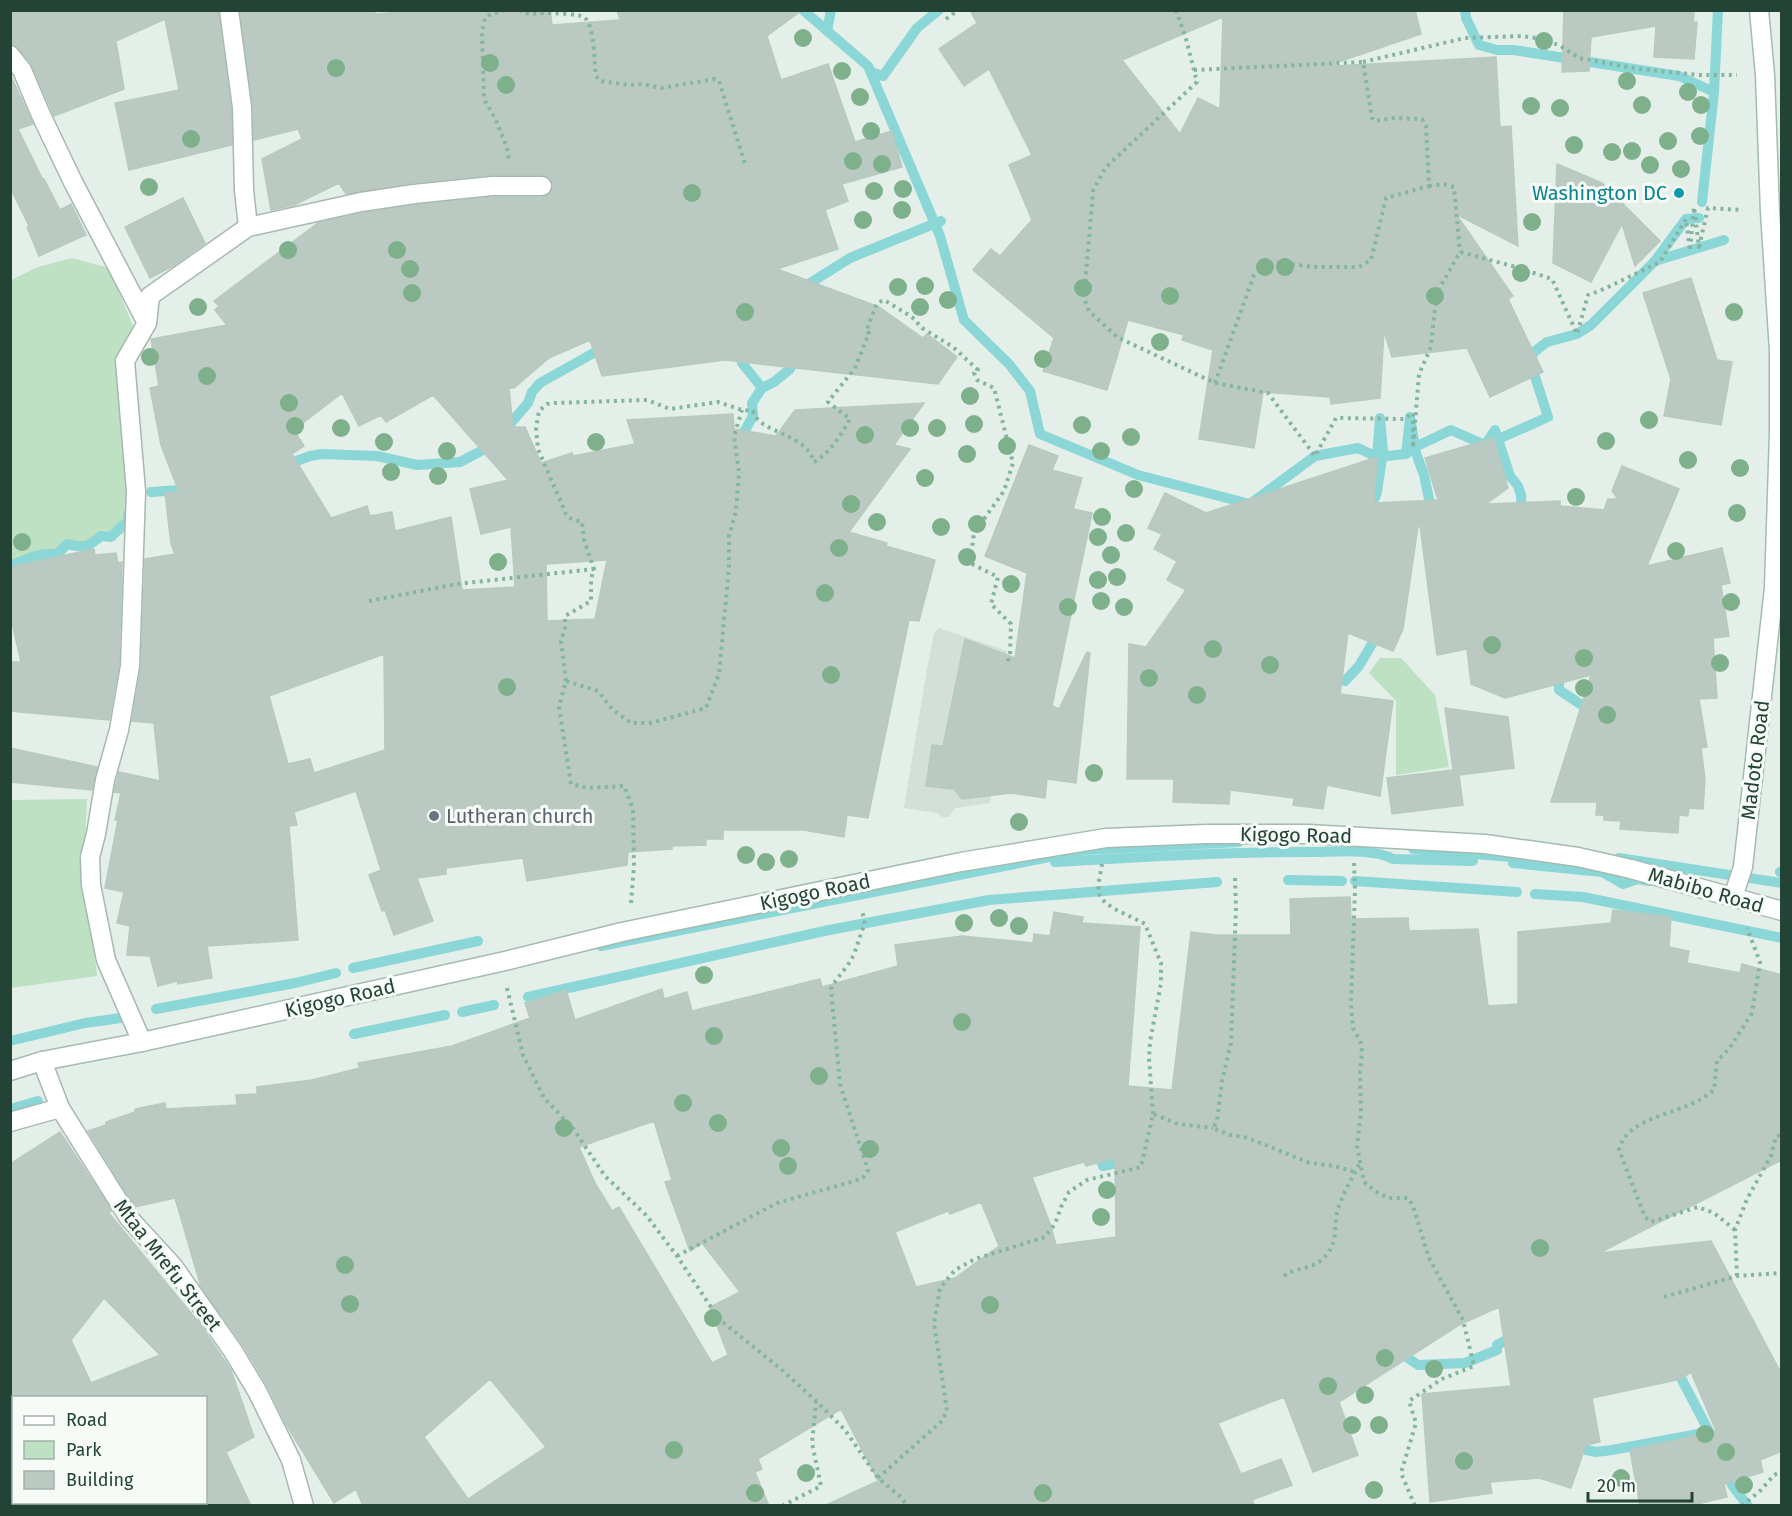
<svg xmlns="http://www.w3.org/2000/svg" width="1792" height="1516" font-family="'Fira Sans',sans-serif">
<rect width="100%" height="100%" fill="#e5efe9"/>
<path fill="#d3dfd8" d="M939 628 1007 651 1004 662 998 748 990 803 955 808 949 817H942L937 813 904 808 927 669 934 633Z"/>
<g fill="#bde1c2">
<path d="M72 258 109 268 133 326 129 532 11 568V280L38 267Z"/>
<path d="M1380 658H1401L1435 695 1449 767 1396 775V701L1369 673Z"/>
<path d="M87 799 84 859 97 976 11 988 10 800Z"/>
</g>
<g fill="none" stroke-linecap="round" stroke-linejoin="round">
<g stroke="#8bd6d7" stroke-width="10">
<path d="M803 10 868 66 940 236 964 320 1009 364 1030 391 1040 434 1138 475 1250 504 1315 456 1358 448 1377 457 1406 454 1413 448 1451 430 1485 445 1548 417 1530 361 1534 352 1547 342 1577 334 1591 325 1655 261 1724 240"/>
<path d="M1465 10 1466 18 1479 45 1497 50H1514L1679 76 1714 92"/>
<path d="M824 27 827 31 831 10"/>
<path d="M871 72 883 76 917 28 939 10"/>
<path d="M1702 202 1714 92 1718 10"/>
<path d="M1655 261 1686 219 1699 218"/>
<path d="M799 290 850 258 941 221"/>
<path d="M743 350 742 363 762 388"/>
<path d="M504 431 528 403 532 392 540 383 606 346"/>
<path d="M738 443 753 416 752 403 762 388 774 382 790 369 794 356"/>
<path d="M1485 445 1495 430 1510 476 1518 486 1521 495 1522 516"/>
<path d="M1406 454 1410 417 1416 453 1424 475 1432 513"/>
<path d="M283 466 310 456 322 454 377 456 417 465 460 462 483 450 492 442"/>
<path d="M151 492 193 489"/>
<path d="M1372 510V499L1375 498 1377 492 1383 451 1380 418 1377 457"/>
<path d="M10 566C26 559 41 552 58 554L67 544C85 548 87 548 101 536L111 537 122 526 128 523V514"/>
<path d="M1563 671 1559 680V690L1585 707"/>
<path d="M1345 681 1359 666 1379 632"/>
<path d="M1413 849 1523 858"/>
<path d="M1619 858 1782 883"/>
<path d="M1055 862C1141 857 1225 852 1311 852 1333 852 1374 848 1393 859L1473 861"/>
<path d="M1513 863 1602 872 1623 884 1638 879 1649 881"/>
<path d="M1780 872 1782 873"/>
<path d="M1288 880 1342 881"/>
<path d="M1355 881 1517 892"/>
<path d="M1535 894 1583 897 1782 938"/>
<path d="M601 946 1085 850 1239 842"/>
<path d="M353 968 478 941"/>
<path d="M528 997 829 930 989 900 1217 882"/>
<path d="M156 1009 295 983 336 973"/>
<path d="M462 1012 494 1005"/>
<path d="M354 1034 445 1015"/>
<path d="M10 1041 85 1023 121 1018"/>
<path d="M10 1109 38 1101"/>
<path d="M1098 1150 1103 1166 1121 1162 1127 1164"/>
<path d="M1398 1351 1418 1365 1465 1363 1497 1350V1345L1514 1336"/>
<path d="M1677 1365 1681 1378 1716 1445"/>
<path d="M1573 1447 1596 1452 1612 1450 1709 1432"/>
<path d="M1727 1470 1732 1485 1748 1506"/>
</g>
</g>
<g fill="#bacac2" stroke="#b7cabf" stroke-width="1.5" fill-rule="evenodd">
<path d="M10 10H218L231 108 232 145 129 170 115 103 179 90 165 19 116 41 124 89 54 116 31 63 18 48 10 44Z"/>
<path d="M240 10H374L375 14 426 10H550L552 25 620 20 617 10H802L767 36 781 80 828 64 855 142 892 131 902 167 842 184 848 201 825 210 838 249 777 269 879 307 923 338 927 334 957 357 938 384 725 360 602 376 590 340 549 358 514 388H509L513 427H525L541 463 572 453 573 456 635 444 627 420 733 414 734 429 776 436 795 410 924 403 894 445 910 449 849 532 887 543 886 546 935 560 919 621 909 620 868 818 847 815 844 837 803 830H723V839H706V845L672 846V849L628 852 627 865 527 881 523 858 446 868V874L417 878 433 921 394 935 385 910 382 911 369 875 381 870 356 791 294 812 297 825 289 826 298 940 207 946 212 978 178 984 177 981 158 986 150 956 127 955 130 926 117 923 124 892 105 888 118 820H115L121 793 114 792 119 772 160 781 154 723 132 721 141 667 145 559 175 554 171 544 165 493 179 492 161 445 150 388 159 386 151 339 227 325 215 310 219 306 214 301 318 223 363 213 415 205 493 197H543L551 192 553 187 551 180 542 175H491L412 183 346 194 339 183 294 205 271 210 262 159 302 139 298 129 254 140 253 106ZM342 393 359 426 381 415 386 422 433 395 508 480 470 489 481 534 511 527 515 587 462 590 451 517 395 531 392 512 370 516 367 506 331 518 292 454 304 446 294 430ZM607 560 595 619 547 621 546 564ZM384 654 385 750 314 773 310 759 288 764 269 696Z"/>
<path d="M970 10H1415L1421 34 1335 63V66L1496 57 1500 127 1511 126 1518 246 1456 214 1513 296 1508 299 1543 372 1490 397 1467 348 1392 357 1384 331 1380 398 1331 404 1330 397 1263 392 1254 448 1199 439 1213 350 1182 340 1184 335 1128 320 1107 390 1043 371 1054 338 973 270 991 249 1000 256 1032 220 1009 165 1032 155 989 69 964 86 939 49 977 23ZM1223 17 1220 109 1198 98 1180 134 1122 60Z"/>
<path d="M1564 10H1660L1694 13 1693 22H1697L1694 59 1654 57 1656 26 1591 37 1589 71 1562 72Z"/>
<path d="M10 74 33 124 18 129 43 180 44 179 60 210 71 204 86 235 39 256 27 227 29 226 10 187Z"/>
<path d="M1557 164 1602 183 1660 241 1635 266 1622 224 1591 282 1553 263Z"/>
<path d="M183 198 205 243 173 266 150 278 125 227Z"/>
<path d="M1691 278 1717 360 1732 362 1721 425 1664 416 1671 379 1643 293Z"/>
<path d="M1494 438 1508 488 1486 504 1560 501V506L1604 510 1608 499H1618L1612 491 1622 466 1679 489 1647 566 1722 548 1730 583 1721 585 1729 636 1713 638 1717 698 1699 699 1707 747 1701 748 1705 779 1703 809 1689 808 1688 816 1679 815 1678 833 1620 829 1621 821 1604 820V815H1596L1597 802H1551L1591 675 1505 698 1471 684 1467 649 1437 655 1420 526H1418L1403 629 1393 651 1348 633 1340 694 1393 701 1380 796 1327 785 1323 809 1293 805 1294 798 1230 790 1229 804 1173 802 1174 779H1127L1129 644 1146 647 1186 590 1167 580 1177 561 1154 549 1162 534 1148 528 1165 493 1206 513 1377 457 1374 503 1438 500 1425 458Z"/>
<path d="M1029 445 1058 456 1052 470 1082 478 1073 509 1092 513 1052 706 1059 709 1087 652 1090 653 1076 783 1047 779 1045 798 1011 793 962 799 954 789 926 786 932 745 943 746 965 639 1015 658 1027 573 985 556Z"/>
<path d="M94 549 95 555 116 553 118 563 122 562 119 665 109 720 10 711V662H21L10 614V567Z"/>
<path d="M1445 708 1508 717 1514 768 1459 775 1463 805 1392 814 1387 778 1453 770Z"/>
<path d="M10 748 97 767 92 790 10 782Z"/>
<path d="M1350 897 1351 919 1408 918 1409 931 1478 929 1488 1006 1518 1004V932L1611 923 1613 910 1671 917 1669 947 1689 951 1687 963 1740 973 1742 964 1782 975V1160L1599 1253 1711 1241 1782 1375V1451L1760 1460 1763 1472 1724 1484 1727 1497 1689 1506H1640L1630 1450 1716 1431 1691 1372 1681 1379 1592 1398 1600 1442 1586 1445 1571 1488 1539 1478 1490 1482 1492 1493 1430 1502 1422 1394 1511 1386 1499 1307 1459 1325 1339 1402 1358 1455 1313 1472 1284 1397 1218 1423 1241 1474 1281 1459 1292 1485 1252 1500 1255 1506H824L878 1481 841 1409 758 1459 762 1469 755 1472 769 1506H363L356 1489 334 1503 287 1426 267 1385 243 1345 201 1287 175 1198 135 1207 88 1131 106 1125V1122L135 1112V1109L165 1103 166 1109 237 1105 236 1095 257 1094V1087L312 1080 360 1068 358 1063 452 1046 530 1018 525 1003 566 990 575 1020 662 989 664 999 687 992 692 1011 820 979 822 987 898 966 895 945 962 936 1033 943 1034 934 1050 936 1054 912 1083 917 1082 923 1140 927 1128 1086 1172 1090 1191 932 1217 935H1291L1290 899ZM654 1121 672 1180 665 1182 690 1251 702 1243 740 1292 710 1307 728 1355 712 1363 619 1207 612 1211 595 1183 579 1147ZM1115 1158 1116 1237 1056 1245 1051 1226 1032 1177 1084 1162 1086 1166ZM981 1202 999 1246 955 1278 916 1287 895 1232 948 1211 950 1214ZM490 1379 546 1447 468 1499 424 1437Z"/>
<path d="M60 1132 112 1211 108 1212 200 1324 231 1370 254 1437 226 1452 251 1506H206V1398H10V1164ZM104 1298 160 1355 91 1383 71 1340Z"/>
</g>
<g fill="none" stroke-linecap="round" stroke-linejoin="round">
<g stroke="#a7b8b0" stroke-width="21">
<g id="street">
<path d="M229 10 242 107 244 190 248 227"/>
<path d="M10 55 22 70 41 115 73 182 147 323"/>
<path d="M142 1042 106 960 91 885 90 857 96 834 105 780 119 730 130 666 136 491 125 361 147 323 150 296 248 227 361 202 414 194 492 186H542"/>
<path d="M42 1061 60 1108"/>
<path d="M10 1122 60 1108 129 1218 173 1266 233 1351 257 1391 291 1460 304 1506"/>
</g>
</g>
<g stroke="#a3bcb0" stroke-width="21">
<g id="secondary">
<path d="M1733 897 1743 867 1774 588 1779 433V351L1770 212 1765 75 1759 10"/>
<path d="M10 1071 42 1061 142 1042 505 961 622 932 961 862 1106 838 1206 834H1308L1485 844 1578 857 1631 869 1782 911"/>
</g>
</g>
<g stroke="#84b59f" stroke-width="4" stroke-dasharray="3 4.5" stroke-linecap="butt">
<path d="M505 10 489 15 485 18 482 32 484 99 496 120 507 148 509 160"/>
<path d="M519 10C529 16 536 13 546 13 553 13 579 14 584 17 595 25 594 63 596 76L600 81 629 85 643 84 661 88 715 79 719 81 746 167"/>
<path d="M1176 10 1186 39 1197 82 1105 168 1093 191 1084 298 1089 311 1117 337 1215 383 1268 393 1315 456 1336 418 1404 419 1413 413V448L1419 374 1431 347 1434 316 1439 289 1460 252 1516 267 1552 279 1577 334 1588 295 1604 289 1660 262 1686 219 1690 251 1694 207 1699 247 1708 208 1743 210"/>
<path d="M946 19 958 10"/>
<path d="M1363 62 1465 38 1522 36 1536 38 1559 45 1579 58 1639 69 1700 75H1737"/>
<path d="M1194 70 1363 62 1372 118 1374 121 1394 118 1422 119 1426 126 1429 186 1386 198 1371 260 1359 267H1314L1275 262 1263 266 1254 275 1215 383"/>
<path d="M1429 186 1443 184 1454 187 1460 252"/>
<path d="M369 601 457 584 594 569"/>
<path d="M566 681 561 641 565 628V616L591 601V579L594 569 584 540 582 522 569 518 566 514 538 449 536 428 539 411 547 404 555 403 647 400 670 409 718 402 742 410 753 411C759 434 806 432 814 462 830 453 841 435 850 419L828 402 855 368 869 333 866 332 877 303 884 300 912 317 922 328 953 347 978 370 974 373 977 380 994 388 1013 463 1004 491 974 533 970 563 998 577 991 604 1011 624 1010 653 1007 665"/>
<path d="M1354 863 1355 890 1351 1005 1353 1028 1361 1043 1362 1052 1360 1072 1361 1112 1357 1146 1364 1182 1375 1191 1388 1198H1408L1413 1206 1429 1258 1463 1320 1474 1366 1442 1379 1409 1401 1416 1423 1401 1473 1415 1506"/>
<path d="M1102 864C1101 873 1097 884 1099 893 1102 907 1132 916 1145 924L1161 963V983L1150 1042 1149 1058 1153 1114"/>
<path d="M1235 878 1236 907 1231 1043 1222 1081 1217 1121 1213 1128 1230 1135 1248 1138 1310 1163 1334 1166 1355 1172"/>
<path d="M631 903 634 866 633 809 624 786 587 788 571 784 559 707 566 681 598 691 612 709 631 723H650L706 708 719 674 729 567V536L736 511 739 473 734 436 742 410"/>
<path d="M507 988 523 1055 544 1098 572 1127 605 1176 646 1215 677 1256 719 1319 781 1369 816 1401 845 1430 878 1478 902 1498 907 1506"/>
<path d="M1735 1230 1714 1213 1698 1207 1651 1222 1645 1217 1619 1150C1625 1122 1664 1116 1686 1106 1697 1102 1705 1097 1714 1090L1717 1061 1729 1049 1752 1013 1760 962 1747 928"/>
<path d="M677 1256 777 1203 851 1182 863 1178 868 1170 840 1084 831 989C836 977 848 968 853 956 858 945 860 934 865 924L862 910"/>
<path d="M1284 1276C1294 1268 1309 1269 1319 1262 1342 1244 1331 1228 1339 1206 1344 1191 1353 1177 1360 1163"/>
<path d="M1737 1276 1735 1230 1747 1199 1771 1156 1776 1136 1782 1135"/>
<path d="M1664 1297 1737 1276 1782 1273"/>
<path d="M878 1478 942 1421 947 1411 934 1323 940 1288 955 1270 975 1259 1045 1237 1055 1224 1061 1207 1069 1192 1087 1180 1141 1167 1153 1114 1178 1124 1213 1128"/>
<path d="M782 1506 821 1486 812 1443 816 1402"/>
<path d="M1742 1506 1761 1490 1774 1475 1782 1471"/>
</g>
<use href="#street" stroke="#fff" stroke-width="18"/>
<use href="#secondary" stroke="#fff" stroke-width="18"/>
</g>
<g fill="#7eb08b">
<circle cx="803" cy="38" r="9"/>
<circle cx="1544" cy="41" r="9"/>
<circle cx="490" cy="63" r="9"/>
<circle cx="336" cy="68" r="9"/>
<circle cx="842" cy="71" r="9"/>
<circle cx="1627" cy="81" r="9"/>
<circle cx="506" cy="85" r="9"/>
<circle cx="1688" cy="92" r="9"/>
<circle cx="860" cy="97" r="9"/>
<circle cx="1642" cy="105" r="9"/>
<circle cx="1701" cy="105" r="9"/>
<circle cx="1531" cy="106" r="9"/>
<circle cx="1560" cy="108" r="9"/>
<circle cx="871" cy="131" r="9"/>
<circle cx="1700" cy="136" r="9"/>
<circle cx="191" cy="139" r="9"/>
<circle cx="1668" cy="141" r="9"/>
<circle cx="1574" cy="145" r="9"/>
<circle cx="1632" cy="151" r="9"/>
<circle cx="1612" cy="152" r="9"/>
<circle cx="853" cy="161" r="9"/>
<circle cx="882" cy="164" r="9"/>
<circle cx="1650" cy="165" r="9"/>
<circle cx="1681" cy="169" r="9"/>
<circle cx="149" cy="187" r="9"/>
<circle cx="903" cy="189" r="9"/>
<circle cx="874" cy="191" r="9"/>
<circle cx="692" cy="193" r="9"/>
<circle cx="902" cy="210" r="9"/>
<circle cx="863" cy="220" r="9"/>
<circle cx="1532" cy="222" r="9"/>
<circle cx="288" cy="250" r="9"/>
<circle cx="397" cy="250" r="9"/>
<circle cx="1265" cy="267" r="9"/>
<circle cx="1285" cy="267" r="9"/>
<circle cx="410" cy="269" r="9"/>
<circle cx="1521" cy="273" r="9"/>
<circle cx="925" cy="286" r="9"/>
<circle cx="898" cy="287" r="9"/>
<circle cx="1083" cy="288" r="9"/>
<circle cx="412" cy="293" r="9"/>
<circle cx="1170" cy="296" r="9"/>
<circle cx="1435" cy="296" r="9"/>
<circle cx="948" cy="300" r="9"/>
<circle cx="198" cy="307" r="9"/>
<circle cx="920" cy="307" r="9"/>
<circle cx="745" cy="312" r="9"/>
<circle cx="1734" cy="312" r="9"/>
<circle cx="1160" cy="342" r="9"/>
<circle cx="150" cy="357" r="9"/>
<circle cx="1043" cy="359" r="9"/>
<circle cx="207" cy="376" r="9"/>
<circle cx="970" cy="396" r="9"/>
<circle cx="289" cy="403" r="9"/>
<circle cx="1649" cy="420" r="9"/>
<circle cx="974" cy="424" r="9"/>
<circle cx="1082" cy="425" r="9"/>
<circle cx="295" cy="426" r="9"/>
<circle cx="341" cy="428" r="9"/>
<circle cx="910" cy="428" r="9"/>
<circle cx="937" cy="428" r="9"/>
<circle cx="865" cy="435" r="9"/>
<circle cx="1131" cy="437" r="9"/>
<circle cx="1606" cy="441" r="9"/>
<circle cx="384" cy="442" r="9"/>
<circle cx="596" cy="442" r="9"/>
<circle cx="1007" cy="446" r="9"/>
<circle cx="447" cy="451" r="9"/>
<circle cx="1101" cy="451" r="9"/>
<circle cx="967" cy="454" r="9"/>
<circle cx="1688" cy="460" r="9"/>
<circle cx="1740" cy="468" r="9"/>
<circle cx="391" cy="472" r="9"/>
<circle cx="438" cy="476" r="9"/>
<circle cx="925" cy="478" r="9"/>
<circle cx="1134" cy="489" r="9"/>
<circle cx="1576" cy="497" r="9"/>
<circle cx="851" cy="504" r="9"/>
<circle cx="1737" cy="513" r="9"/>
<circle cx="1102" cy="517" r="9"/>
<circle cx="877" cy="522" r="9"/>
<circle cx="977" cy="524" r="9"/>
<circle cx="941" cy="527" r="9"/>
<circle cx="1126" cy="533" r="9"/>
<circle cx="1098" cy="537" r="9"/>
<circle cx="22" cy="542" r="9"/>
<circle cx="839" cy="548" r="9"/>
<circle cx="1676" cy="551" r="9"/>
<circle cx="1111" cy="555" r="9"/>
<circle cx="967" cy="557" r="9"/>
<circle cx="498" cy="562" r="9"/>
<circle cx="1117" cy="577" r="9"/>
<circle cx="1098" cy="580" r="9"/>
<circle cx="1011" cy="584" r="9"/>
<circle cx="825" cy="593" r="9"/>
<circle cx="1101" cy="601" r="9"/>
<circle cx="1731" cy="602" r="9"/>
<circle cx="1068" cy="607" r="9"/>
<circle cx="1124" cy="607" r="9"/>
<circle cx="1492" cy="645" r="9"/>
<circle cx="1213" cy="649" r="9"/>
<circle cx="1584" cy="658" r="9"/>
<circle cx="1720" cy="663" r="9"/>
<circle cx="1270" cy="665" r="9"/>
<circle cx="831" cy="675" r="9"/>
<circle cx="1149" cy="678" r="9"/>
<circle cx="507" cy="687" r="9"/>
<circle cx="1584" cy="688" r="9"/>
<circle cx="1197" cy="695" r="9"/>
<circle cx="1607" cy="715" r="9"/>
<circle cx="1094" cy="773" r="9"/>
<circle cx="1019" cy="822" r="9"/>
<circle cx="746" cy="855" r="9"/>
<circle cx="789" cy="859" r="9"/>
<circle cx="766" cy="862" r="9"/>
<circle cx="999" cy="918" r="9"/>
<circle cx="964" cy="923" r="9"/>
<circle cx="1019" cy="926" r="9"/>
<circle cx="704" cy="975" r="9"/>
<circle cx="962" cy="1022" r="9"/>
<circle cx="714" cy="1036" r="9"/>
<circle cx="819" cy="1076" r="9"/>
<circle cx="683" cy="1103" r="9"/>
<circle cx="718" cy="1123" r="9"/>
<circle cx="564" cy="1128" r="9"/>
<circle cx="781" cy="1148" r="9"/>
<circle cx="870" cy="1149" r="9"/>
<circle cx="788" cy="1166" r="9"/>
<circle cx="1107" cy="1190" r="9"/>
<circle cx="1101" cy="1217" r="9"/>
<circle cx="1540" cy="1248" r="9"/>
<circle cx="345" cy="1265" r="9"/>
<circle cx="350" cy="1304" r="9"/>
<circle cx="990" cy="1305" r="9"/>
<circle cx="713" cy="1318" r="9"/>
<circle cx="1385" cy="1358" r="9"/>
<circle cx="1434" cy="1369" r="9"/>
<circle cx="1328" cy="1386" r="9"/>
<circle cx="1365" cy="1395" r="9"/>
<circle cx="1352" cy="1425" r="9"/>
<circle cx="1379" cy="1425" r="9"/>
<circle cx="1705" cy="1434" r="9"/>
<circle cx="674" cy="1450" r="9"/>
<circle cx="1726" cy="1452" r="9"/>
<circle cx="1464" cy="1461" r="9"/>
<circle cx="806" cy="1473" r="9"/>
<circle cx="1621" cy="1478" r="9"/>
<circle cx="1744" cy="1485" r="9"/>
<circle cx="1374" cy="1490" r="9"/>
<circle cx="755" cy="1493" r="9"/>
<circle cx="1043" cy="1493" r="9"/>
</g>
<circle fill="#0f9aa8" stroke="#f7fbf8" stroke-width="2" cx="1679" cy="193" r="6"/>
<circle fill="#6b7280" stroke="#f7fbf8" stroke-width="2" cx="434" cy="816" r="6"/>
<g text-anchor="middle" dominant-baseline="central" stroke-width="6" stroke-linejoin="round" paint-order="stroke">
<g font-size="20" fill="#0d838f" stroke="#f7fbf8" text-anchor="end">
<text x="1667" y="193">Washington DC</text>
</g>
<g font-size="20" fill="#234336" stroke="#f7fbf8">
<text transform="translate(1755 760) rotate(-83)">Madoto Road</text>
<text transform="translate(1296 835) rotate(1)">Kigogo Road</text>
<text transform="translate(1706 890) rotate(16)">Mabibo Road</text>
<text transform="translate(815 892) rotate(-12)">Kigogo Road</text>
<text transform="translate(340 998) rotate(-13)">Kigogo Road</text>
<text transform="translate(168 1265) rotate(52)">Mtaa Mrefu Street</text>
</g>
<g font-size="20" fill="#5b616d" stroke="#f7fbf8" text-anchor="start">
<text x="446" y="816">Lutheran church</text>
</g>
</g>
<rect width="1792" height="1516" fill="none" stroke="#234336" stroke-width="24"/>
<rect x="12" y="1396" width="195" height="108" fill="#f7fbf8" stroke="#a2b1aa" stroke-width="1.5"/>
<rect x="24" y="1416" width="30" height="9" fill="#ffffff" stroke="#a2b1aa" stroke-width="1.5"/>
<text x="66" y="1426" font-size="18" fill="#234336">Road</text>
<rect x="24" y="1441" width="30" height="18" fill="#bde1c2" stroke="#a2b1aa" stroke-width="1.5"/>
<text x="66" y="1456" font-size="18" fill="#234336">Park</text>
<rect x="24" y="1471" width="30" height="18" fill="#bacac2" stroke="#a2b1aa" stroke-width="1.5"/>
<text x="66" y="1486" font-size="18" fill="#234336">Building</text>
<path d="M1588 1492v9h104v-9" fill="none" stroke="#234336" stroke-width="3"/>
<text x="1597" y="1492" font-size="18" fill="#234336" stroke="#f7fbf8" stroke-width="4.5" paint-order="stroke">20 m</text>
</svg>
